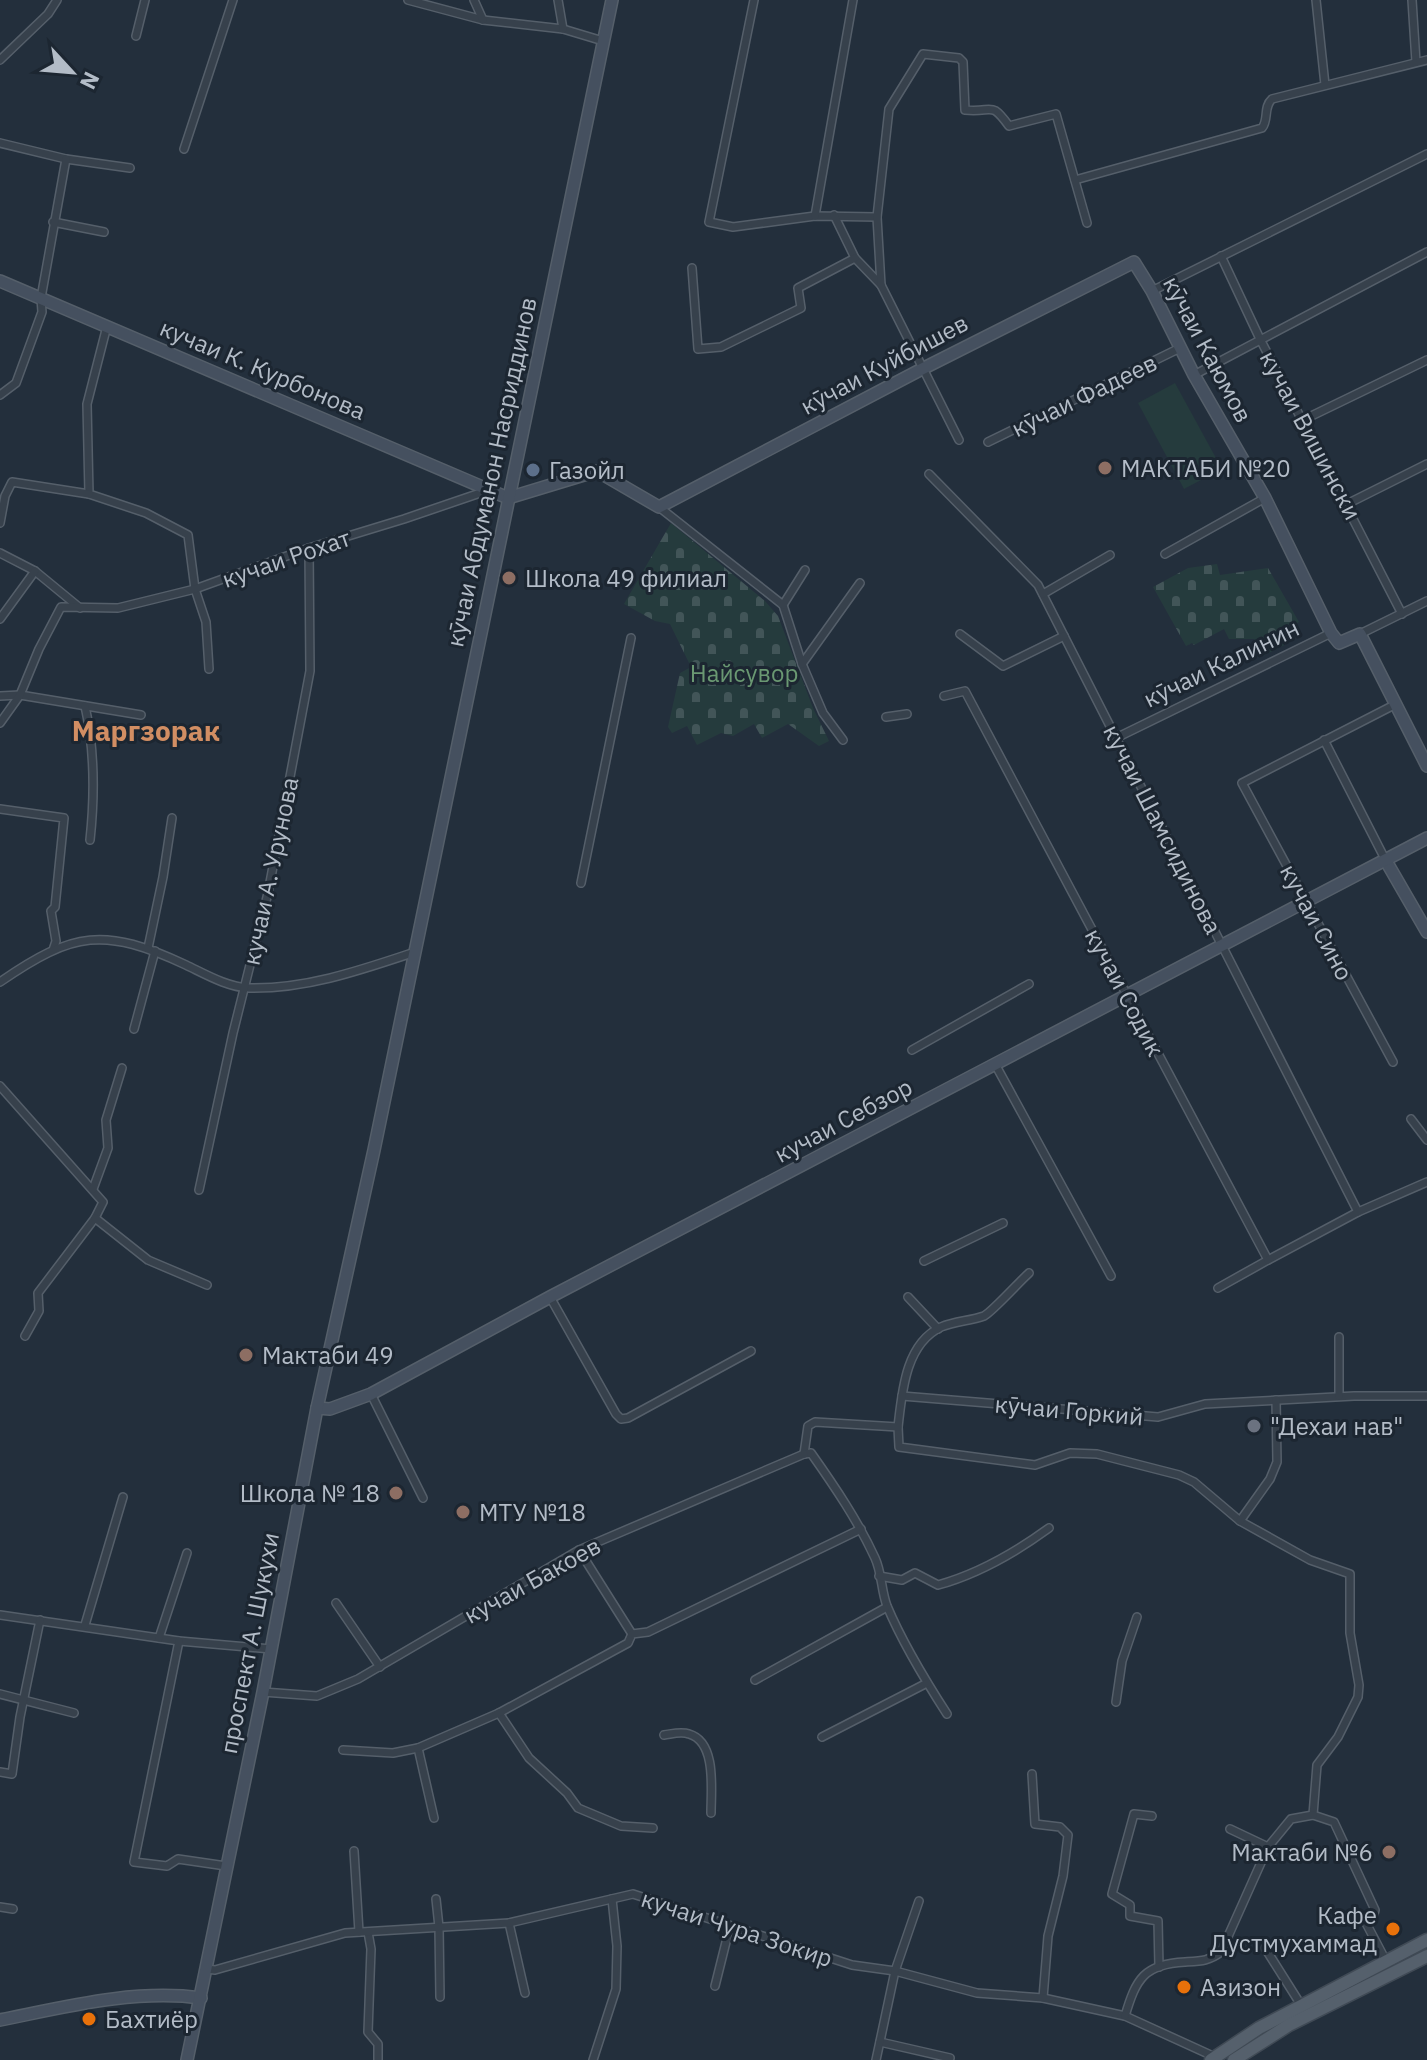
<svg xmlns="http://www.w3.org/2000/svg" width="1427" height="2060" font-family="'IBM Plex Sans',sans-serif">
<defs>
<pattern id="cemetery-stones" width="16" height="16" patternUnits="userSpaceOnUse" patternTransform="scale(2)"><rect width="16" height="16" fill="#253b3d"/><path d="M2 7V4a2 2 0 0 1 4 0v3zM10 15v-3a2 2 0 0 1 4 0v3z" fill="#425558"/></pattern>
</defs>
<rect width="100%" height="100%" fill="#232f3c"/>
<path fill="#253b3d" d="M1175 383 1222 469 1184 489 1138 403Z"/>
<g fill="url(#cemetery-stones)">
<path d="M671 523 765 601 778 616 813 708 829 741 819 746 788 724 762 738 754 724 733 736 721 733 697 745 687 726 672 733 668 727 680 673 691 667 670 624 655 621 624 604Z"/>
<path d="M1217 564 1220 575 1268 568 1299 622 1287 628 1294 640 1263 656 1254 639H1229L1224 629 1194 645 1192 643 1186 646 1153 587 1188 568Z"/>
</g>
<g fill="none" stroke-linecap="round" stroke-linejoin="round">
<g stroke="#555f6a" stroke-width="10">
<g id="street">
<path d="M408 0 483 20 563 29 603 41"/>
<path d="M474 0 483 20"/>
<path d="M558 0 563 29"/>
<path d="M754 0 709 222 733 227 815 216 877 217"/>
<path d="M1316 0 1325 85"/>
<path d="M1412 0 1416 62"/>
<path d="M136 36 145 0"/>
<path d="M0 60 48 14 57 0"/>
<path d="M0 143 66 159 130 168"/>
<path d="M184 149 233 0"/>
<path d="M1075 180 1262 128C1269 120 1263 107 1272 99L1427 60"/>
<path d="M834 215 855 258 881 285"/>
<path d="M815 216 853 0"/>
<path d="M53 222 104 232"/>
<path d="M1221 256 1260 339 1402 614"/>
<path d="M692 268 698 349 721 347 801 308 798 288 855 258"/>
<path d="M1152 291 1427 154"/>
<path d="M107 326 87 404 89 494 146 513 188 535 195 589 206 622 209 669"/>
<path d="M1194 375 1427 252"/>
<path d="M0 395 16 383 42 312 41 298 66 159"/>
<path d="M1303 420 1427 360"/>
<path d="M959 440 881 285 877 217 889 109 923 54 959 58 963 62 965 110C994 113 990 100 1009 126L1056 114 1087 223"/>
<path d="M988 442 1180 348"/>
<path d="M929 474 1038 585 1358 1212"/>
<path d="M1347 504 1427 464"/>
<path d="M659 507 783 605 802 664 823 713 843 740"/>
<path d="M0 523 5 496 12 482 89 494"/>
<path d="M0 553 35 571 80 608"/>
<path d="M1165 554 1265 498"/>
<path d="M1043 594 1110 555"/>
<path d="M783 605 805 570"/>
<path d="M0 619 35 571"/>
<path d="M960 634 1003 666 1064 636"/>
<path d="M1360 634 1427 601"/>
<path d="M802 664 860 583"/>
<path d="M0 696 20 695 141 715"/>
<path d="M944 696 965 691 1268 1260 1218 1288"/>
<path d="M85 706C95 751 95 794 90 840"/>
<path d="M886 717 907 714"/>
<path d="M0 723 20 695 39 649 61 607 118 608 195 589 309 548 404 519 489 490"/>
<path d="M1116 738 1331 633"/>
<path d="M1324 740 1386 861"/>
<path d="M0 809 64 818 55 907 51 911 56 941 53 950"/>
<path d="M581 883 631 638"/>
<path d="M148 948 163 877 172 818"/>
<path d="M0 982C74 931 104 927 186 965 205 974 227 987 249 988 307 989 361 970 415 952"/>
<path d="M134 1029 155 951"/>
<path d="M912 1050 1029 984"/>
<path d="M1393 1062 1242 783 1396 704"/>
<path d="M995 1064 1111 1276"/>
<path d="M0 1086 103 1202 95 1218 38 1293 39 1311 25 1336"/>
<path d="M1411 1119 1427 1140"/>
<path d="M93 1189 108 1148 106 1120 122 1068"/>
<path d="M199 1190 233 1033 268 893 310 671 309 548"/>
<path d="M95 1218 148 1260 207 1285"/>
<path d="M1268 1260 1358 1212 1427 1182"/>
<path d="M924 1261 1003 1223"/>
<path d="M550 1297 616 1414 621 1419 628 1418 751 1351"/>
<path d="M908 1297 938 1329"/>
<path d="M371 1394 423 1498"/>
<path d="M902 1396 1158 1417 1205 1404 1354 1396H1427"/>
<path d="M1339 1396V1337"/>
<path d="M898 1427 899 1447 1035 1465 1070 1453 1097 1454 1179 1475 1194 1482 1240 1521 1310 1560 1350 1574V1633L1359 1685 1358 1697 1338 1737 1317 1765 1313 1815 1334 1822 1375 1910 1373 1918 1366 1923 1386 1961"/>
<path d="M804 1454 808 1426 815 1422 898 1427C902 1393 905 1344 941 1327 955 1321 970 1321 984 1316 992 1312 1020 1281 1029 1273"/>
<path d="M804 1454 811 1453C835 1487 858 1521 875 1558 882 1573 881 1590 887 1606 903 1644 925 1680 947 1714"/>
<path d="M1240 1521 1270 1479 1277 1462 1276 1400"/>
<path d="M579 1550 632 1634"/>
<path d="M879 1576 902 1580 915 1573 938 1585C978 1574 1016 1552 1049 1528"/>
<path d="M336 1603 380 1667"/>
<path d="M0 1615 179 1641 271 1649"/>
<path d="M85 1625 123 1497"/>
<path d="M159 1638 187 1553"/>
<path d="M179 1641 134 1862 167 1866 178 1859 226 1866"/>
<path d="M755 1680 887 1607"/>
<path d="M263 1692 317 1696 358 1679 579 1550 804 1454"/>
<path d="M0 1694 74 1713"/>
<path d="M1116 1702 1122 1661 1137 1617"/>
<path d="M499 1713 529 1758 567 1793 578 1808 621 1826 653 1828"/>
<path d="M664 1735C672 1734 681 1731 689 1734 717 1742 711 1790 711 1813"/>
<path d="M822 1737 927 1683"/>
<path d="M418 1748 434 1818"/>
<path d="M343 1750 393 1753 418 1748 499 1713 628 1643 632 1634 648 1632 861 1529"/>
<path d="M0 1772 12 1774 20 1717 40 1620"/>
<path d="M1032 1774 1035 1824 1060 1827 1068 1835 1063 1876 1048 1936 1043 1998"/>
<path d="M1152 1816 1134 1814 1112 1894 1130 1905V1916L1158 1921 1159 1967"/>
<path d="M1230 1829 1268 1847"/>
<path d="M354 1851 359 1932"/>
<path d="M436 1899 439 1927 440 1997"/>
<path d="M0 1907 13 1909"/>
<path d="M509 1923 525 1993"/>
<path d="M368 1932 371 1949 368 2032 378 2044V2060"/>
<path d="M1265 1948 1301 2005"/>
<path d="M206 1969 215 1970 345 1933 509 1923 633 1894 852 1965 895 1971 977 1993 1043 1998 1125 2016 1215 2057"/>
<path d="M715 1986 730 1926"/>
<path d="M1125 2016C1136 1979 1144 1964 1185 1962 1201 1961 1209 1961 1221 1952L1268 1847 1291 1819 1313 1815"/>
<path d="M880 2042 950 2058"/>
<path d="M593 2060 616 1989 617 1946 612 1899"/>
<path d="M876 2060 895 1971 919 1901"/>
</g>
</g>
<g stroke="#555f6a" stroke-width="14">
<g id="secondary">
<path d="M0 281 508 498 597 471 659 507 922 369 1134 262 1152 291 1194 375 1265 498 1331 633 1339 643 1360 634 1427 766"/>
<path d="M1386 861 1427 932"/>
<path d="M317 1408 330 1409 371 1394 550 1297 1427 838"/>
<path d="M0 2020C65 2007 134 1989 201 1998"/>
<path d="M187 2060 263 1692 317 1408 374 1150 612 0"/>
</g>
</g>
<g stroke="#404a55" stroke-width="15">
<g id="primary">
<path d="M1211 2060 1259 2028 1427 1940"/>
<path d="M1234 2060 1289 2025 1427 1956"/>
</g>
</g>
<use href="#street" stroke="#37414c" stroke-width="7"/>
<use href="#secondary" stroke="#45505f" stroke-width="11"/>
<use href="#primary" stroke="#55606c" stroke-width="12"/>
</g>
<g fill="#8d6e63" stroke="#1c2631" stroke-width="3">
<circle cx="1105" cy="468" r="8"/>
<circle cx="509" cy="578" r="8"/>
<circle cx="246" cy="1355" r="8"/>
<circle cx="396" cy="1493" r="8"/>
<circle cx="463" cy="1512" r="8"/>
<circle cx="1389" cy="1852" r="8"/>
</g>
<circle fill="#5c6f8a" stroke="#1c2631" stroke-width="3" cx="533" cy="470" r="8"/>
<circle fill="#6b7280" stroke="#1c2631" stroke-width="3" cx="1254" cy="1426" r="8"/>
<g fill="#e8710a" stroke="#1c2631" stroke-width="3">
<circle cx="1393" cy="1929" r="8"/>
<circle cx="1184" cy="1987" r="8"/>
<circle cx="89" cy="2019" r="8"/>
</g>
<g text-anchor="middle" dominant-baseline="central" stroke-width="6" stroke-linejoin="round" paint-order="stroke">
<g font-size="24" fill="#b3bcc7" stroke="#1c2631">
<text transform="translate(1208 349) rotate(62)">кӯчаи Каюмов</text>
<text transform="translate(884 364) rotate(-28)">кӯчаи Куйбишев</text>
<text transform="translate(263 369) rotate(23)">кучаи К. Курбонова</text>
<text transform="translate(1084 395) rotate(-26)">кӯчаи Фадеев</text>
<text transform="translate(1311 435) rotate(62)">кучаи Вишински</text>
<text transform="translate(491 472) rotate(-78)">кӯчаи Абдуманон Насриддинов</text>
<text transform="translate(286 558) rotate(-19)">кучаи Рохат</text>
<text transform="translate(1221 663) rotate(-26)">кӯчаи Калинин</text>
<text transform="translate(1163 829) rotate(63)">кучаи Шамсидинова</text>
<text transform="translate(270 871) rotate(-78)">кучаи А. Урунова</text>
<text transform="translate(1317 922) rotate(62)">кучаи Сино</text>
<text transform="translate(1125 992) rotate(62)">кучаи Содик</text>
<text transform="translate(843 1120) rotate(-28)">кучаи Себзор</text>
<text transform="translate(1069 1410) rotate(5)">кӯчаи Горкий</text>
<text transform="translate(532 1580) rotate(-29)">кучаи Бакоев</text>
<text transform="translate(249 1643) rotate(-79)">проспект А. Шукухи</text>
<text transform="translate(737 1928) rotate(18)">кучаи Чура Зокир</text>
</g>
<g font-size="24" fill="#b3bcc7" stroke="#1c2631" text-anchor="start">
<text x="1121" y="468">МАКТАБИ №20</text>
<text x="549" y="470">Газойл</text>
<text x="525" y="578">Школа 49 филиал</text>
<text x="262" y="1355">Мактаби 49</text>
<text x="1270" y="1426">"Дехаи нав"</text>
<text x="380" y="1493" text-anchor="end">Школа № 18</text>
<text x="479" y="1512">МТУ №18</text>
<text x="1373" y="1852" text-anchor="end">Мактаби №6</text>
<text x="1377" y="1915" text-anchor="end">Кафе<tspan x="1377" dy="28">Дустмухаммад</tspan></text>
<text x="1200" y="1987">Азизон</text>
<text x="105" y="2019">Бахтиёр</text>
</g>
<g font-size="24" fill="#6a9872" stroke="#1c2631">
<text x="744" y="673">Найсувор</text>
</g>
<g font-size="28" font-weight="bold" fill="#d28e63" stroke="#1c2631">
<text x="146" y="730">Маргзорак</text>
</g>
</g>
<g transform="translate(72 72) rotate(116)" stroke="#1c2631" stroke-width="6" paint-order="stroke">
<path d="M0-6L14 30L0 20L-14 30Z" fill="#b3bcc7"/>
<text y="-12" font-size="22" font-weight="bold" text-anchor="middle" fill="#b3bcc7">N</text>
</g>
</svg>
